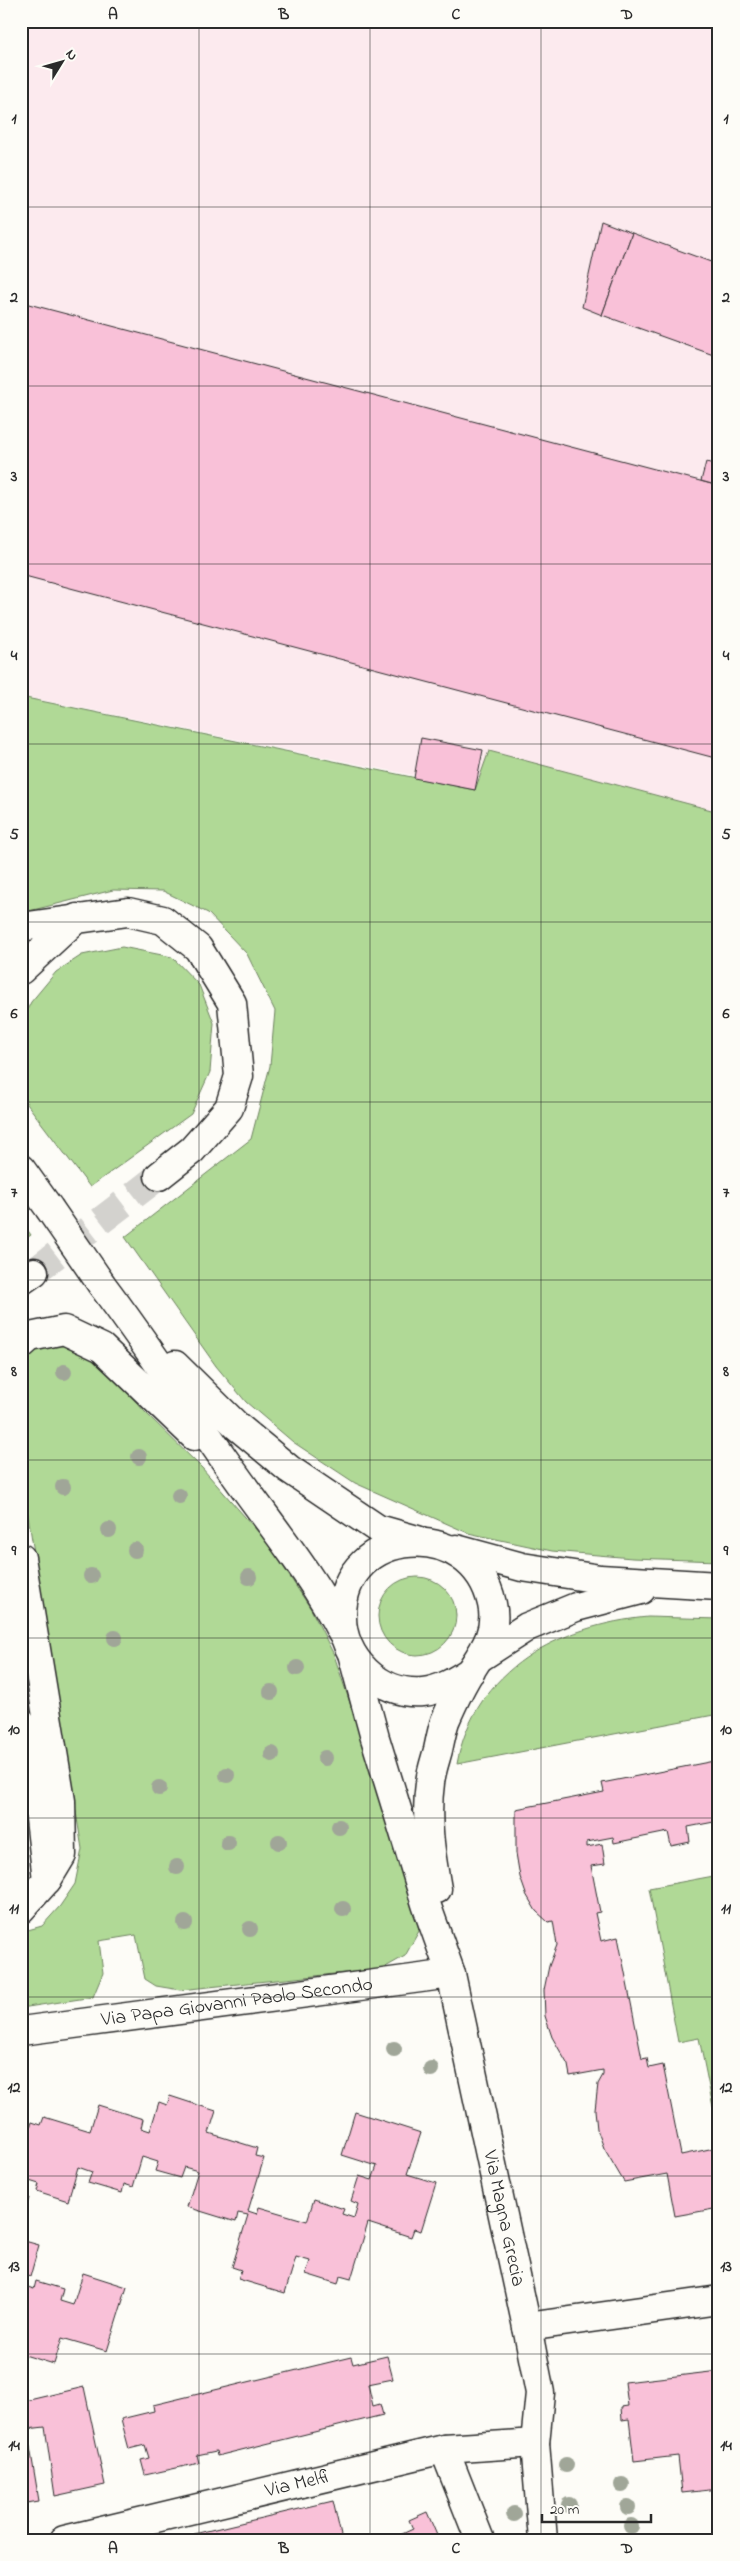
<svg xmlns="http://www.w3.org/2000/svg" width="740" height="2561" font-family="'Indie Flower',sans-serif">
<rect width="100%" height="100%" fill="#fdfcf7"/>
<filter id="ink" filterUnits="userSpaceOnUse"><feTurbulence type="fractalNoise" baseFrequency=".02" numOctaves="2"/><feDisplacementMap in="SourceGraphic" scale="10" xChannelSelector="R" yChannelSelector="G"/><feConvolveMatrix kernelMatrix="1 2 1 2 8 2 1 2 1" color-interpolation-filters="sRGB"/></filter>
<g filter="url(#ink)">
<path fill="#fceaee" d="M21 21H719V812L489 751 480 789 21 696Z"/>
<g fill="#b0d996" stroke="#6e8260">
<path d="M21 697 475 790 489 751 719 812V1561L632 1558 552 1551 468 1533 355 1483 293 1442 246 1402 216 1366 125 1237 251 1139 270 1066 275 1011 247 954 208 913 163 891 113 890 21 913Z"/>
<path d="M122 947 172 957 199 985 214 1023 210 1072 191 1114 90 1187 27 1104 21 1085V1022L31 1002 56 972 82 955Z"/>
<path d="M21 1221 31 1235 21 1242Z"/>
<path d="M67 1342 96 1356 145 1412 202 1468 267 1542 311 1609 334 1655 413 1892 419 1931 405 1956 382 1969 180 1990 156 1986 145 1979 136 1935 99 1941 103 1973 93 1997 21 2008V1932L42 1926 60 1906 75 1884 82 1849 21 1472V1365L38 1348Z"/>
<circle cx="417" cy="1616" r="39"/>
<path d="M648 1617 719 1619V1714L457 1764C474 1669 560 1625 648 1617Z"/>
<path d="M719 1875V2105L713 2107 699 2038 678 2042 649 1888Z"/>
</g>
<g fill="#f9c1d8" stroke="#2b2b2b">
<path d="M601 221 632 233 602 315 582 307Z"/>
<path d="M632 233 719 265V357L602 315Z"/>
<path d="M21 302 719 486V759L21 575Z"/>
<path d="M706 462 719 465V486L701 481Z"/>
<path d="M421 738 483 750 475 790 414 778Z"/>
<path d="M714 1761 716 1771 719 1770V1821L688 1827 690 1842 671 1846 668 1832 614 1843 613 1837 587 1842V1847L602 1844 605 1864 591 1866 600 1912 595 1913 601 1941 618 1937 642 2059 647 2058 649 2068 663 2065 681 2155 719 2147V2208L675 2216 667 2174 624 2182 604 2148 597 2129 595 2110 598 2084 603 2075V2070L570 2076 568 2065 552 2037 545 2016 544 1990 549 1966 557 1945 553 1921 548 1922 536 1911 526 1894 520 1877 516 1853V1809L604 1792 602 1783Z"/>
<path d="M170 2096 216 2111 209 2133 257 2148 255 2156 264 2158 248 2211 257 2214 259 2207 307 2221 314 2199 344 2209 342 2214 354 2218 358 2204 351 2201 359 2176 372 2180 377 2166 342 2155 355 2112 421 2133 407 2174 436 2183 421 2231 414 2229 411 2237 368 2223 351 2279 340 2276 338 2284 306 2274 310 2261 296 2257 285 2293 238 2279 241 2270 232 2267 248 2215 238 2213 236 2222 187 2207 198 2171 184 2167 180 2178 155 2171 158 2162 142 2157 133 2187 124 2184 122 2193 88 2183 92 2172 78 2167 68 2201 37 2191 39 2184 26 2180 21 2196V2159L32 2122 41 2125 44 2117 90 2131 98 2105 143 2119 141 2128 150 2131 159 2102 167 2105Z"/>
<path d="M21 2196 29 2198 21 2223Z"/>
<path d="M21 2240 39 2245 30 2277 21 2274Z"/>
<path d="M83 2273 127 2287 107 2351 62 2338 54 2364 21 2354V2285L34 2289 36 2281 63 2289 60 2301 73 2305Z"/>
<path d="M387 2356 393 2379 368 2384 373 2406 380 2404 383 2415 217 2456 216 2451 197 2455 199 2463 145 2475 141 2460 149 2458 145 2445 129 2449 121 2419 154 2411 153 2405 351 2357 353 2364Z"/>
<path d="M719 2371V2489L682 2493 678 2456 634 2461 629 2419 622 2420 621 2407 628 2406 625 2382Z"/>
<path d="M84 2387 105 2485 55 2496 45 2427 27 2429 39 2501 21 2504V2402Z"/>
<path d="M333 2501 342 2540H195L194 2534Z"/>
<path d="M427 2512 439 2540H389L413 2529 409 2520Z"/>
</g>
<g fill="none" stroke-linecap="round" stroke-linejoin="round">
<path stroke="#d3d2ce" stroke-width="28" stroke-dasharray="28 14" stroke-linecap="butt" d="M34 1272 159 1176"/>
<g stroke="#2b2b2b" stroke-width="31">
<g id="minor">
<path d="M21 927 128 912 163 920 198 948 232 1003 239 1076 229 1108 192 1150 159 1176"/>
<path d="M21 970 77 918"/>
<path d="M21 1169 49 1208"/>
<path d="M21 1281 34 1272"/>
<path d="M102 1285C149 1347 191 1413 236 1476 273 1528 313 1576 342 1633"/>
<path d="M21 1345 30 1337 64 1330 102 1348 194 1436"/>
<path d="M175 1365 237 1426 289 1469 378 1529 417 1540"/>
<path d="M456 1549 522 1567 600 1579 719 1586"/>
<path d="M21 1558 61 1801 62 1855 47 1880"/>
<path d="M482 1656 527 1627 576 1607 641 1590"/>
<path id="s1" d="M353 1657 375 1738 426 1904 451 1974 527 2327 540 2393 535 2443 543 2540"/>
<path d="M21 1723 39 1810 47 1880 21 1909"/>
<path d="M437 1889C431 1855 425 1818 430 1783 431 1772 435 1761 438 1750 440 1741 442 1730 445 1721 452 1705 461 1685 471 1670 484 1650 498 1631 492 1604 473 1516 343 1525 342 1615 341 1658 380 1696 423 1692 441 1690 456 1681 471 1671"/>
<path id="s2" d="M21 2031 451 1974"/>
<path d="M527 2327 719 2300"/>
<path d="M444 2449 480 2540"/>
<path id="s3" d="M64 2540 444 2449 535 2443"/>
</g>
</g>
<use href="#minor" stroke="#fdfcf7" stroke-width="28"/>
<g stroke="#2b2b2b" stroke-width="31" stroke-linecap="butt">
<path id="minor-bridge" d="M49 1208 102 1285"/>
</g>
<use href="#minor-bridge" stroke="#fdfcf7" stroke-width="28"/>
</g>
<g fill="#a0a698">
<circle cx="64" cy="1372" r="8"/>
<circle cx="139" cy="1457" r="8"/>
<circle cx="63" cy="1487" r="8"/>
<circle cx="179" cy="1496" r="8"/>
<circle cx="109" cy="1530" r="8"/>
<circle cx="135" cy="1550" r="8"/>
<circle cx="91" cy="1576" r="8"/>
<circle cx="249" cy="1577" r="8"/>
<circle cx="115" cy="1638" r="8"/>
<circle cx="297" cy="1668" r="8"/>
<circle cx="271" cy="1692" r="8"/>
<circle cx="272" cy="1754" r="8"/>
<circle cx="325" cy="1758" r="8"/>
<circle cx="227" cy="1775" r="8"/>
<circle cx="159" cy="1788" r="8"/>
<circle cx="339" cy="1827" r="8"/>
<circle cx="279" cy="1842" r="8"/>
<circle cx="228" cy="1843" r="8"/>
<circle cx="177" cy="1867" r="8"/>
<circle cx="343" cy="1909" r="8"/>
<circle cx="185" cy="1923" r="8"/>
<circle cx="250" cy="1929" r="8"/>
<circle cx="394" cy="2049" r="8"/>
<circle cx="431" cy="2069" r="8"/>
<circle cx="566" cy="2465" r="8"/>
<circle cx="622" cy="2485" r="8"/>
<circle cx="569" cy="2505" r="8"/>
<circle cx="628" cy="2507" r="8"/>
<circle cx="514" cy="2514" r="8"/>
<circle cx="631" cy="2526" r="8"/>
</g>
</g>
<path fill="none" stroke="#2b2b2b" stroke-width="1" stroke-opacity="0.55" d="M199 21V2540M370 21V2540M541 21V2540M21 207H719M21 386H719M21 564H719M21 744H719M21 922H719M21 1102H719M21 1280H719M21 1460H719M21 1638H719M21 1818H719M21 1997H719M21 2176H719M21 2354H719"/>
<g text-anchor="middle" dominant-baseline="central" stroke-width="4" stroke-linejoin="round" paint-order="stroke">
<g font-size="20" fill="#2b2b2b" stroke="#fdfcf7">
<text stroke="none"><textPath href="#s2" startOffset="218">Via Papa Giovanni Paolo Secondo</textPath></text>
<text stroke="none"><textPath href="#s1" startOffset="582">Via Magna Grecia</textPath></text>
<text stroke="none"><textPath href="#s3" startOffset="241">Via Melfi</textPath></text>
</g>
</g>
<rect width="740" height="2561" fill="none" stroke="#fdfcf7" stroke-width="55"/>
<g transform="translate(62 62) rotate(53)" stroke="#fdfcf7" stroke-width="4" paint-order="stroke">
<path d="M0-4L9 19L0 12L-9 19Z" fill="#2b2b2b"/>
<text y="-8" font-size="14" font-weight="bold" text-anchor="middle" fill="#2b2b2b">N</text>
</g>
<path d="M542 2514v8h109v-8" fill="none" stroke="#2b2b2b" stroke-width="2.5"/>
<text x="550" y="2514" font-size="15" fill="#2b2b2b" stroke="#fdfcf7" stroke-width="4" paint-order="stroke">20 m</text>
<rect x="28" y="28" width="684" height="2506" fill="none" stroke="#2b2b2b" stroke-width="2"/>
<g font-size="16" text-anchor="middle" font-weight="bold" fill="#2b2b2b">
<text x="113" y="19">A</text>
<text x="284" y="19">B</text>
<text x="456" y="19">C</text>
<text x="627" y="19">D</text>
<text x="14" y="123">1</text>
<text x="726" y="123">1</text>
<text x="14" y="302">2</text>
<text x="726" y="302">2</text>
<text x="14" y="481">3</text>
<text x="726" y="481">3</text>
<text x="14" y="660">4</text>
<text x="726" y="660">4</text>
<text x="14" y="839">5</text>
<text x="726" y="839">5</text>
<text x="14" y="1018">6</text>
<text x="726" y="1018">6</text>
<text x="14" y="1197">7</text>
<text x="726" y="1197">7</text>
<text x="14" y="1376">8</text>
<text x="726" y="1376">8</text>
<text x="14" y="1555">9</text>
<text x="726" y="1555">9</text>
<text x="14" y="1734">10</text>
<text x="726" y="1734">10</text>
<text x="14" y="1913">11</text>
<text x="726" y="1913">11</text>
<text x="14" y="2092">12</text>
<text x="726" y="2092">12</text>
<text x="14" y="2271">13</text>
<text x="726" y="2271">13</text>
<text x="14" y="2450">14</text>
<text x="726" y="2450">14</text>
<text x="113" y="2553">A</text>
<text x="284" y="2553">B</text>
<text x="456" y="2553">C</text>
<text x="627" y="2553">D</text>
</g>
</svg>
